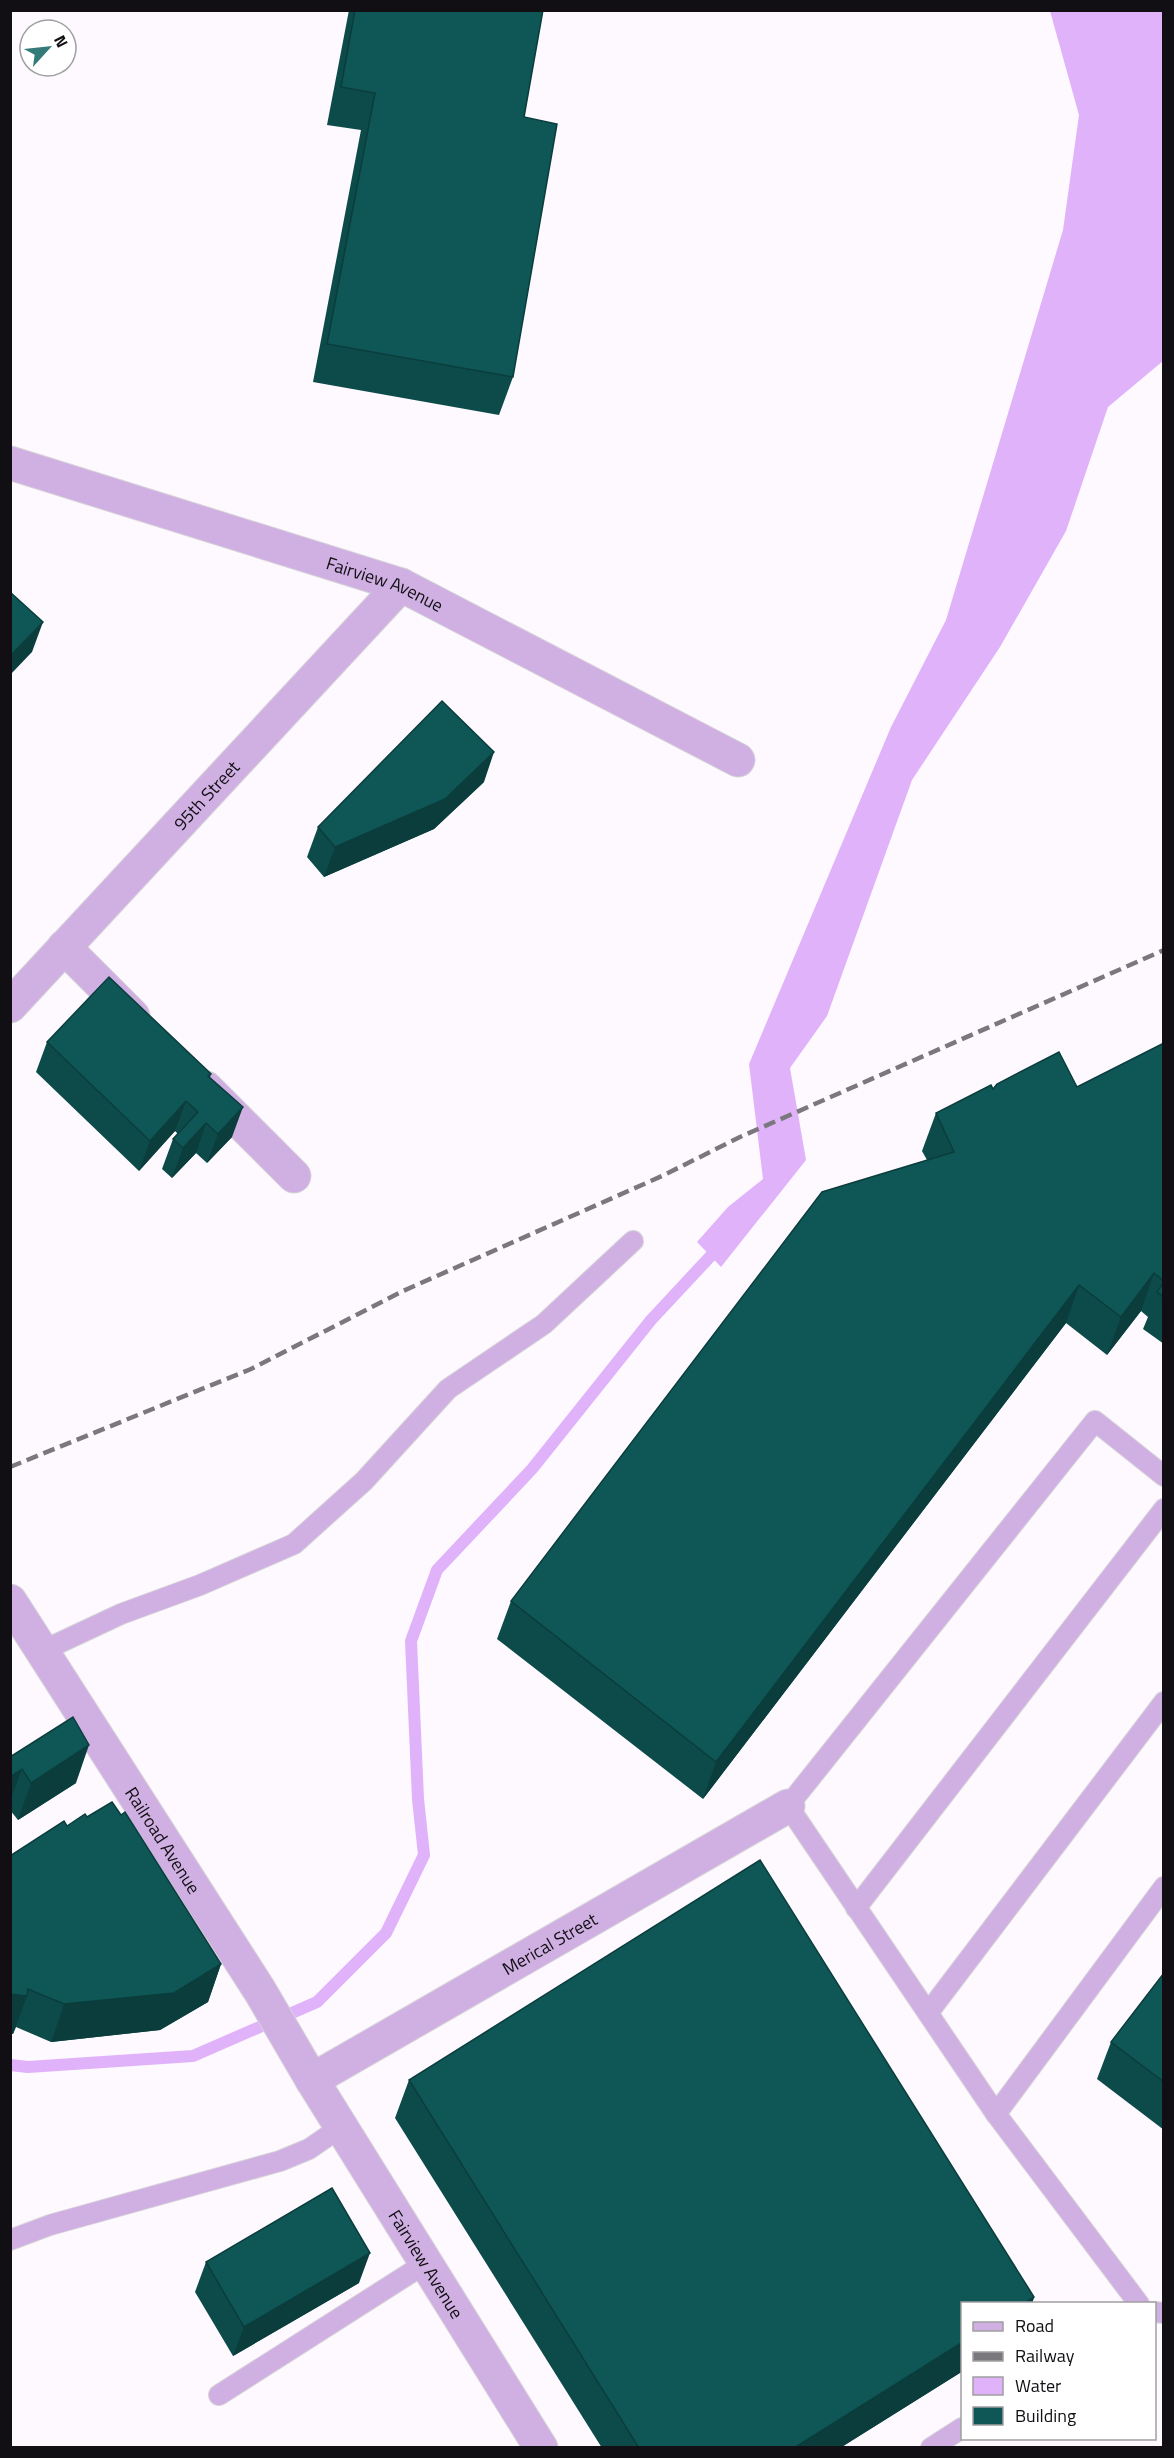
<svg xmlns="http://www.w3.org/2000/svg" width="1174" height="2458" font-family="'Titillium Web',sans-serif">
<rect width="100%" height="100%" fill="#fdf9ff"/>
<path fill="#e0b2fa" d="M1050 11H1163V361L1108 407 1066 531 1000 647 912 780 827 1016 790 1068 806 1160 721 1267 697 1242 728 1207 763 1179 749 1064 891 727 946 620 1063 230 1079 115Z"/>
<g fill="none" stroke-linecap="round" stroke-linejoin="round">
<path stroke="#e0b2fa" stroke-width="12" d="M10 2065 28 2067 193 2056 317 2002 386 1933 424 1855 418 1799 411 1641 437 1570 532 1469 651 1320 720 1246"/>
<g stroke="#d7d4d9" stroke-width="22">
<g id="service">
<path d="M42 1651 121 1614 200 1585 294 1544 364 1481 448 1389 544 1324 633 1241"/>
<path d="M856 1908 1164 1509"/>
<path d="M928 2013 1164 1702"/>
<path d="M996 2114 788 1806 1095 1421 1164 1476"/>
<path d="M10 2240 50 2225 280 2161 309 2149 341 2127"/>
<path d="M1139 2304 996 2114 1164 1887"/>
<path d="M1154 2312 1164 2313"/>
<path d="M219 2395 426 2263"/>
<path d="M931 2448 962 2428"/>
</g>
</g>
<g stroke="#d7d4d9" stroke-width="35">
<g id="minor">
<path id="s1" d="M10 463 401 585 738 760"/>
<path d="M64 947 133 1016"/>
<path id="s2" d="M10 1006 401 585"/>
<path d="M206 1088 294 1176"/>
<path id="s3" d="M10 1601 260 1991 312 2080 541 2448"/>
<path id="s4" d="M312 2080 788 1806"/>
</g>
</g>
<use href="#service" stroke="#d0b0e2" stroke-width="20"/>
<use href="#minor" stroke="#d0b0e2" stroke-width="33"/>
<path stroke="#7b787d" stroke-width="4.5" stroke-dasharray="12 6" stroke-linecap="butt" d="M10 1467 251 1369 403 1291 662 1176 740 1137 1164 950"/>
</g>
<g fill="#0d4b4a">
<path d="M349 10H543L524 117 513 377 499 415 313 382 361 130 327 125Z"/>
<path d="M484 782 434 829 324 877 307 857 318 827Z"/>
<path d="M47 1042 211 1074 210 1078 232 1137 207 1163 196 1153 172 1178 162 1169 173 1139 178 1134 175 1131 139 1171 36 1072Z"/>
<path d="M1164 1043V1344L1143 1329 1148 1317 1141 1311 1107 1355 1066 1323 703 1799 497 1639 511 1601 927 1160 922 1151 936 1113 993 1089 1077 1087Z"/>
<path d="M10 1757 76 1783 18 1820 10 1810Z"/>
<path d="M67 1826 221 1964 208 2002 160 2030 51 2042 16 2027 13 2034H10V1856Z"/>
<path d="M1164 1973V2130L1097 2079 1111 2042Z"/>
<path d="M409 2080 1034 2297 1032 2304H963V2371L840 2448H602L395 2118Z"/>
<path d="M206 2262 359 2283 233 2356 195 2292Z"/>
</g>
<g fill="#0a3d3c">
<path d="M43 622 32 652 10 675V656Z"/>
<path d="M494 752 484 782 434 829 324 877 335 847Z"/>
<path d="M186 1101 175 1131 139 1171 150 1141Z"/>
<path d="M243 1107 232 1137 207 1163 218 1134Z"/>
<path d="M206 1123 196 1153 172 1178 183 1148Z"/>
<path d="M1154 1273 1141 1311 1107 1355 1121 1317Z"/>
<path d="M1079 1285 1066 1323 703 1799 716 1762Z"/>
<path d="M89 1745 76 1783 18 1820 31 1783Z"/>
<path d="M22 1769 10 1801V1777Z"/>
<path d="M221 1964 208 2002 160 2030 51 2042 64 2004Z"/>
<path d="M10 1994 27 1996 13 2034H10Z"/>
<path d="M370 2253 359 2283 233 2356 244 2327Z"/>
<path d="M1034 2297 1032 2304H1023Z"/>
<path d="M963 2342V2371L840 2448H794Z"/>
</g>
<g fill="#0f5756" stroke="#0a3d3c" stroke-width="1.5">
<path d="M355 10H543L524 117 557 124 513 377 327 344 375 93 341 87Z"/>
<path d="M10 592 43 622 10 656Z"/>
<path d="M442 701 494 752 445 799 335 847 318 827Z"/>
<path d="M109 977 211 1074 208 1076 243 1107 218 1134 206 1123 183 1148 173 1139 198 1112 186 1101 150 1141 47 1042Z"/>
<path d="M1164 1043V1281L1154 1273 1121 1317 1079 1285 716 1762 511 1601 822 1192 954 1152 936 1113 991 1085 993 1089 997 1084 1059 1052 1077 1087Z"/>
<path d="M1164 1282V1297L1157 1292Z"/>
<path d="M73 1717 89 1745 31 1783 22 1769 10 1777V1757Z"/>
<path d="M112 1802 121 1815 125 1812 221 1964 174 1993 64 2004 28 1989 27 1996 10 1994V1856L64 1821 67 1826 85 1814 87 1817Z"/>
<path d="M760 1860 1034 2297 1023 2304H963V2342L794 2448H639L409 2080Z"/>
<path d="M1164 1973V2082L1111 2042Z"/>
<path d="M332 2188 370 2253 244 2327 206 2262Z"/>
</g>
<g text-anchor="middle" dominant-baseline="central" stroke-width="6" stroke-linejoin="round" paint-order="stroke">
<g font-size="18" fill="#110f13" stroke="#fff">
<text stroke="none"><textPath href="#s1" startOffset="394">Fairview Avenue</textPath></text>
<text stroke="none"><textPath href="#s2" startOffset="288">95th Street</textPath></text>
<text stroke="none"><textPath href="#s3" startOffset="284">Railroad Avenue</textPath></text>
<text stroke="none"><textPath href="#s4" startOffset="274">Merical Street</textPath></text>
<text stroke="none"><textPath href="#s3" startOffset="783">Fairview Avenue</textPath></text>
</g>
</g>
<rect width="1174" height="2458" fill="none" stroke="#110f13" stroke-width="24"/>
<rect x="961" y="2302" width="195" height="138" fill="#ffffff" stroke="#a09fa1" stroke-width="1.5"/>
<rect x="973" y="2322" width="30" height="9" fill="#d0b0e2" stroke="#a09fa1" stroke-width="1.5"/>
<text x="1015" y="2332" font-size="18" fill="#110f13">Road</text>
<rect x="973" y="2352" width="30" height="9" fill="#7b787d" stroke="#a09fa1" stroke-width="1.5"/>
<text x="1015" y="2362" font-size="18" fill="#110f13">Railway</text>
<rect x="973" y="2377" width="30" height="18" fill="#e0b2fa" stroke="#a09fa1" stroke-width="1.5"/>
<text x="1015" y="2392" font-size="18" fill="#110f13">Water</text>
<rect x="973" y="2407" width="30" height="18" fill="#0f5756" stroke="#a09fa1" stroke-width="1.5"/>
<text x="1015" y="2422" font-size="18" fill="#110f13">Building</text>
<g transform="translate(48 48) rotate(63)"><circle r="28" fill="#ffffff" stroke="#a09fa1" stroke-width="1.5"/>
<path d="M0-4.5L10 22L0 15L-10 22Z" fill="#327b79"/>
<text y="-9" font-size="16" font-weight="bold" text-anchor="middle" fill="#110f13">N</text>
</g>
</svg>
